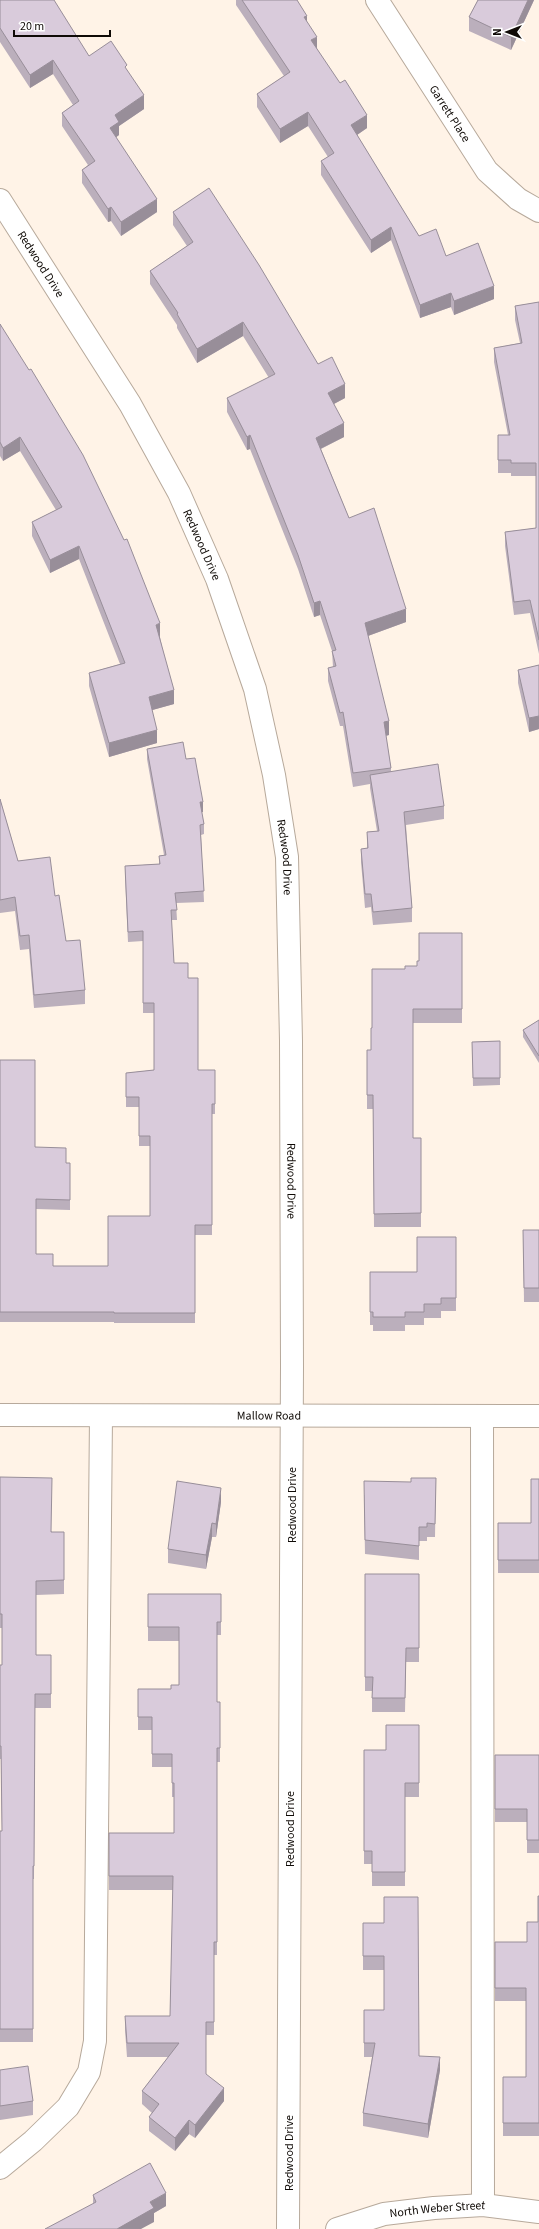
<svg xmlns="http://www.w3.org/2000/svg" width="539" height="2229" font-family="'Source Sans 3',sans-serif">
<rect width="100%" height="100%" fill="#fff3e7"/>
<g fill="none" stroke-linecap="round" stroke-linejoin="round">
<g stroke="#b7a99b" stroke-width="24">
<g id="minor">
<path id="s1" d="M377 0 487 171 518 199 539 211"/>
<path id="s2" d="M0 200 130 404 179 493 217 579 255 689 274 775 287 857 291 1041 292 1366 288 2229"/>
<path id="s3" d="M0 1415 539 1416"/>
<path d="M482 1416 483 2205"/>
<path d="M0 2168 33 2141 68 2107 89 2072 95 2041 101 1416"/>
<path id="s4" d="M337 2229 384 2214 434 2208 483 2205 539 2212"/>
</g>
</g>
<use href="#minor" stroke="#fff" stroke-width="22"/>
</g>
<g fill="#bbafbc">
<path d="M0 0 89 56 127 70 144 109 119 126V135L116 137 157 212 121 236 111 221 108 222 82 183V170L88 165 62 126V113L73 105 53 74 30 88 0 42Z"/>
<path d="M236 0H297L307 22 317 49 367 128 357 135 419 236 446 256 494 299 454 315 451 307 420 318 391 240 371 253 321 175V161L328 157 308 126 280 143 257 107V94L284 76 236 5Z"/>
<path d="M478 0H534L511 50 469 31V17Z"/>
<path d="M173 212 318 364 345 398 334 404 344 437 321 449 349 518 406 622 368 636 389 735 386 736 391 768V771L444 806V819L406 825 412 908V922L373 925 371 907 365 908 361 862V849L367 848V832L377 831 370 788V784L353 787 343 726H340L328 681V668L333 667 332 651 320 615 314 617 298 569 250 449 247 450 227 412V398L269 378 243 336 197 363 177 328V325L150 284V271L187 246 173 225Z"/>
<path d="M539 302V654L530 613 514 615 505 546V532L536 528V476H511V473H498V435H508L494 362V348L520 343 515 320V306Z"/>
<path d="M0 324 160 637 174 704 152 710 157 743 109 757 89 686V673L120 664 79 559 50 573 32 536V522L56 510 20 451 3 461 0 456Z"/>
<path d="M539 665V729L529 732 518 683V670Z"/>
<path d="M147 749 186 759 203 812H201L204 824V834L201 835 204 902 176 903 177 920H171L174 963 188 978 198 1070H215V1114H212V1235H195V1323H114V1322H0V1060L35 1147 66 1163H70V1210L36 1209V1254L53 1266H108L150 1216V1146H139V1107H126V1073L154 1070V1013H143V941L128 942 125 876V866L159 864V856L164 855 147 759Z"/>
<path d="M0 799 18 861 55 896 66 941 85 990V1004L34 1008 29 949 20 950 15 911 0 913Z"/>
<path d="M462 933V1023H413V1138H421V1227H374L373 1109H367V1050H371L372 1028 405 969 417 966 419 961Z"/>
<path d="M539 1020V1063L523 1037V1030Z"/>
<path d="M500 1041V1085L473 1086 472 1042Z"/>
<path d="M523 1230H539V1302H524Z"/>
<path d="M456 1237V1311H441V1318H424V1325H405V1331H373V1325H370V1272H417Z"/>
<path d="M0 1477 52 1532H64V1594L36 1595V1655H51V1708H35V1711L34 1879H33V2042H0V1831H2L1 1759H0V1665H2V1628H0Z"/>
<path d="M436 1478 435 1537H427V1541H419V1560L365 1554 364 1495 411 1482Z"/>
<path d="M539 1479V1573H498V1523H531Z"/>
<path d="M221 1502 216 1537H212L206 1569 168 1563V1549Z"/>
<path d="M365 1574H419V1662H406L405 1712H372V1691H365Z"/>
<path d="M148 1594H221V1635H217V1702H220V1762H217V1955H214V2035H206V2074L224 2101 195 2138 189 2134 175 2151 149 2131V2117L152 2113 142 2104V2091L168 2057H127L125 2030V2016H170L173 1890H109V1833H174V1797H172V1767H152V1730H138V1689H171L179 1685V1641H148Z"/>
<path d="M419 1725V1797H405V1886H372V1864H364V1750H386Z"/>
<path d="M495 1755H539V1853H527V1822H495Z"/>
<path d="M539 1896V2136H503V2077H526V2001H495V1942H527L538 1922Z"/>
<path d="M363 1923H384L419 2056 440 2070 428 2138 363 2126V2113L372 2057H364V2010H384V1970H363Z"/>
<path d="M0 2070 33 2101V2115L0 2120Z"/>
<path d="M93 2195 166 2206 154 2213V2222L93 2204Z"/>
</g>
<g fill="#988e99">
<path d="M528 0H534L511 50V37Z"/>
<path d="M307 16V29L304 17Z"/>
<path d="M317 37V50L311 40Z"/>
<path d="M53 60V74L30 88V75Z"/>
<path d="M144 95V109L119 126V135L110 142V128L115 115Z"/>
<path d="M308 112V126L280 143V129Z"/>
<path d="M367 115V128L351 139V125Z"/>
<path d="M157 199V212L121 236V222Z"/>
<path d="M111 207V221L108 222V209Z"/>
<path d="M391 227V240L371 253V240Z"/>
<path d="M494 286V299L454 315V301Z"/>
<path d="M451 293V307L420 318V305Z"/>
<path d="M243 322V336L197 363V349Z"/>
<path d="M345 384V398L328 407V393Z"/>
<path d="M344 423V437L316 451V438Z"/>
<path d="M250 435V449L247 450V437Z"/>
<path d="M20 437V451L3 461V448Z"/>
<path d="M79 546V559L50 573V560Z"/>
<path d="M320 601V615L314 617V603Z"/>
<path d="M406 609V622L365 637V623Z"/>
<path d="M160 623V637L156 639V625Z"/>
<path d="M174 690V704L149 711V697Z"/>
<path d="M539 716V729L529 732V718Z"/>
<path d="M389 721V735L384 736V722Z"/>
<path d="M157 730V743L109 757V743Z"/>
<path d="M200 802H203V812L200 813Z"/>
<path d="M221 1488V1502L216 1537V1524Z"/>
<path d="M212 1523V1537L206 1569V1555Z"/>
<path d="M440 2057V2070L428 2138V2124Z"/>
<path d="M224 2088V2101L195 2138V2125Z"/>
<path d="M189 2120V2134L175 2151V2138Z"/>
<path d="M166 2193V2206L154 2213V2222L141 2229H117L150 2202Z"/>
</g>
<g fill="#d9cbdb" stroke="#988e99">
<path d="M0 0H54L89 56 111 41 127 65 125 67 144 95 115 115 119 122 110 128 157 199 121 222 111 207 108 209 82 170 95 161 62 113 79 101 53 60 30 75 0 28Z"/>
<path d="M242 0H297L307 16 304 17 317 37 311 40 340 83 345 80 367 115 351 125 419 236 436 229 446 256 478 243 494 286 454 301 451 293 420 305 391 227 371 240 321 161 334 153 308 112 280 129 257 94 290 72Z"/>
<path d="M478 0H528L511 37 469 17Z"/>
<path d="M209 188 259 265 318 364 332 357 345 384 328 393 344 423 316 438 349 518 374 508 406 609 365 623 389 721 384 722 391 768 353 773 343 712 340 713 328 668 336 666 332 651 336 650 320 601 314 603 298 555 250 435 247 437 227 398 275 374 243 322 197 349 177 314 178 313 150 271 193 242 173 212Z"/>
<path d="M539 302V640L530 600 514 602 505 532 536 528V463H511V460H498V435H510L494 348 522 343 515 306Z"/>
<path d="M0 324 29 370 31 369 83 455 124 540 127 539 160 623 156 625 174 690 149 697 157 730 109 743 89 673 125 663 79 546 50 560 32 522 62 507 20 437 3 448 0 442Z"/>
<path d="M539 665V716L529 718 518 670Z"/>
<path d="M183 742 186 759 195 758 203 802H200L204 824 200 825 204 891 175 893 177 910H171L174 963H188V978H198V1070H215V1104H212V1225H195V1313H114V1312H0V1060H35V1147L66 1148V1163H70V1200L36 1199V1254H53V1266H108V1216H150V1136H139V1097H126V1073L154 1070V1003H143V931L128 932 125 866 160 864 159 856 166 855 147 749Z"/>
<path d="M438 764 444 806 404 812 412 908 373 912 371 894H365L361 849 368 848 367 832 379 831 370 775Z"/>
<path d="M0 799 18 861 50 857 55 896 59 895 66 941 80 940 85 990 34 995 29 935 20 936 15 897 0 900Z"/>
<path d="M419 933H462V1009H413V1138H421V1213L374 1214 373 1095H367V1050H371V1028H372V969H405V966H417V961H419Z"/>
<path d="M539 1020V1056L523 1030Z"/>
<path d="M500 1041V1078H473L472 1042Z"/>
<path d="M523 1230H539V1288H524Z"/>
<path d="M417 1237H456V1298H441V1304H424V1312H405V1317H373V1312H370V1272H417Z"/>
<path d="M0 1477 52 1478 51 1532H64V1580L36 1581V1655H51V1694H35V1698L34 1866H33V2029H0V1831H2L1 1746H0V1665H2V1614H0Z"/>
<path d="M411 1478H436L435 1524 427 1523V1527H419V1546L365 1540 364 1481 411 1482Z"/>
<path d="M531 1479H539V1560H498V1523H531Z"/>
<path d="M177 1481 221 1488 216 1524 212 1523 206 1555 168 1549Z"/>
<path d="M365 1574H419V1648H406L405 1698H372L373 1677H365Z"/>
<path d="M148 1594H221V1622H217V1702H220V1748H217V1942H214V2022H206V2074L224 2088 195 2125 189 2120 175 2138 149 2117 159 2104 142 2091 179 2043H127L125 2016H170L173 1876H109V1833H174V1783H172V1754H152V1717H138V1689H171V1685H179V1627H148Z"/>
<path d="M386 1725H419V1783H405V1872H372V1851H364V1750H386Z"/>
<path d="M495 1755H539V1840H527V1809H495Z"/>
<path d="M538 1896H539V2123H503V2077H526V1988H495V1942H527V1922H538Z"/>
<path d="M384 1897H418L419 2056 440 2057 428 2124 363 2113 375 2043H364V2010H384V1956H363V1923H384Z"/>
<path d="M28 2066 33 2101 0 2106V2070Z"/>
<path d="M150 2163 166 2193 150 2202 154 2208 117 2229H45L96 2202 93 2195Z"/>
</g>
<g text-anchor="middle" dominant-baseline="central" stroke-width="3" stroke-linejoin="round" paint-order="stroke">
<g font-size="12" fill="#0f0a06" stroke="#fff">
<text stroke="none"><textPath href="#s1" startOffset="135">Garrett Place</textPath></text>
<text stroke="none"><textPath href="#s2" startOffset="76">Redwood Drive</textPath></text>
<text stroke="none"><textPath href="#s2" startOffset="400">Redwood Drive</textPath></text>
<text stroke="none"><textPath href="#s2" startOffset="725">Redwood Drive</textPath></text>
<text stroke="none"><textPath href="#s2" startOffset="1049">Redwood Drive</textPath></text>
<text stroke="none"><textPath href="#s3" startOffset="269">Mallow Road</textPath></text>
<text transform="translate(292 1505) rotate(-90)">Redwood Drive</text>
<text transform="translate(290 1829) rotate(-90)">Redwood Drive</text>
<text transform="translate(289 2153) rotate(-90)">Redwood Drive</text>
<text stroke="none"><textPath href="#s4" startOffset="103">North Weber Street</textPath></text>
</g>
</g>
<g transform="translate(507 32) rotate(270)" stroke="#ffffff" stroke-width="3" paint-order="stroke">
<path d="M0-3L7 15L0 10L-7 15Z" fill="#0f0a06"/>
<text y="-6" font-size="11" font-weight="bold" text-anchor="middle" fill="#0f0a06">N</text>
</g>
<path d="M14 30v6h96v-6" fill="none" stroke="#0f0a06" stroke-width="2"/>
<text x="20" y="30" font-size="12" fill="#0f0a06" stroke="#ffffff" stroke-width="3" paint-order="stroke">20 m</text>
</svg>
